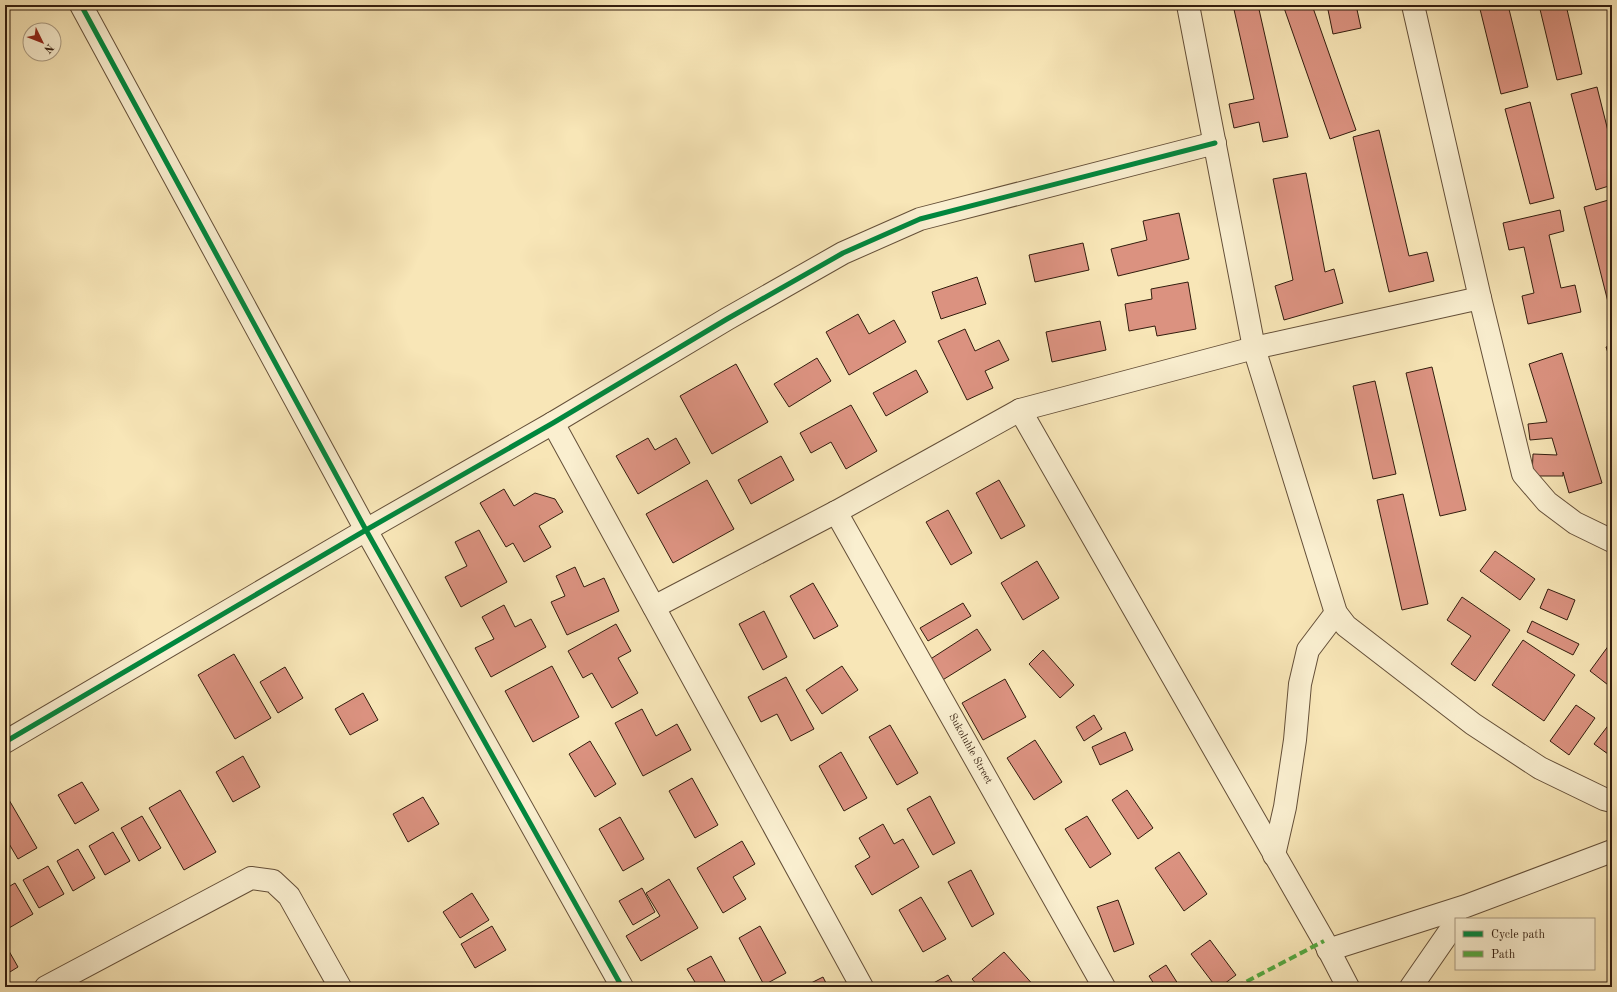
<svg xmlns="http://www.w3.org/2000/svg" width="1617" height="992" font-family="'Old Standard TT',serif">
<rect width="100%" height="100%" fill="#f8e6b7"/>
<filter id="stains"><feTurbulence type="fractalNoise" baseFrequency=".005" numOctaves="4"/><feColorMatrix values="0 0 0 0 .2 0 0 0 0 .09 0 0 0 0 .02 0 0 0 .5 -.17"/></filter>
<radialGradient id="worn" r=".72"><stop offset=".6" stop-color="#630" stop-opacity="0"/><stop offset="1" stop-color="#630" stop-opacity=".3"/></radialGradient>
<g fill="#db9280" stroke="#331d0e">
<path d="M1233 5H1258L1288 137 1263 142 1259 122 1234 128 1229 104 1254 99Z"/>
<path d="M1283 5H1312L1356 130 1330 139Z"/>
<path d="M1327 5H1356L1361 28 1333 34Z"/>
<path d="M1479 5H1508L1528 87 1501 94Z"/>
<path d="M1539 5H1566L1582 74 1557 80Z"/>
<path d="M1597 87 1609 135 1612 134V185L1596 190 1571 94Z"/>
<path d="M1530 102 1554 198 1530 204 1505 109Z"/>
<path d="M1379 130 1409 256 1427 252 1434 281 1389 292 1353 137Z"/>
<path d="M1306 173 1325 272 1334 269 1343 303 1284 320 1275 286 1293 280 1273 179Z"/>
<path d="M1612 199V301L1608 302 1584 207Z"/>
<path d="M1560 210 1564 231 1549 235 1561 288 1575 285 1581 312 1528 324 1522 296 1534 293 1524 247 1509 250 1503 223Z"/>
<path d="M1179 213 1189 259 1118 276 1111 249 1147 240 1143 221Z"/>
<path d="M1083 243 1089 270 1035 282 1029 255Z"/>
<path d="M977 277 986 304 941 319 932 292Z"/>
<path d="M1188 282 1196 329 1157 336 1155 326 1129 331 1125 304 1152 299 1151 289Z"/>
<path d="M858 314 869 334 894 320 906 342 849 375 826 332Z"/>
<path d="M1100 321 1106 350 1052 362 1046 332Z"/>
<path d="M965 329 975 351 999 340 1009 360 985 371 993 388 967 400 938 341Z"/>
<path d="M1612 345V365L1606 347Z"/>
<path d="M1562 353 1602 483 1569 493 1563 472V476H1532L1533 454 1557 455 1552 438 1530 440 1528 424 1547 422 1529 364Z"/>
<path d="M817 358 831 381 789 407 774 384Z"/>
<path d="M736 364 768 422 712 454 680 396Z"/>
<path d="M1432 367 1466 510 1440 516 1406 373Z"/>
<path d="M916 370 928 392 886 416 873 393Z"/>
<path d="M1375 381 1396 474 1373 479 1353 386Z"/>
<path d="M851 405 877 451 846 469 831 442 811 453 800 433Z"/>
<path d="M648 438 655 450 676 438 690 463 638 494 616 456Z"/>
<path d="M781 456 794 480 751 504 738 480Z"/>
<path d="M707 480 734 529 673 563 646 514Z"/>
<path d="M999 480 1025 526 1001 539 976 493Z"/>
<path d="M504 489 514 506 535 493 555 499 563 512 539 526 551 547 524 562 513 543 506 547 480 503Z"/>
<path d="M1403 494 1428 604 1402 610 1377 500Z"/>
<path d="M948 510 972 553 951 565 926 522Z"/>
<path d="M479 530 507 582 461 607 445 577 467 566 455 542Z"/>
<path d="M1495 551 1535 579 1520 600 1480 571Z"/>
<path d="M1037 561 1059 598 1023 620 1001 583Z"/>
<path d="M575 567 584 587 604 578 619 611 567 635 551 602 565 596 556 576Z"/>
<path d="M813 583 838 626 814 639 790 596Z"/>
<path d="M1548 589 1575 600 1567 620 1540 608Z"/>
<path d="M1462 597 1510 630 1475 681 1451 664 1471 636 1447 620Z"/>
<path d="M963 603 971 616 928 641 920 628Z"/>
<path d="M504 605 515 627 531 619 546 647 491 677 475 648 494 639 482 617Z"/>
<path d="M764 611 787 657 763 670 739 624Z"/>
<path d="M1532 621 1579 644 1573 655 1527 632Z"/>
<path d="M616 624 631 651 618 658 638 693 612 708 592 673 583 678 568 651Z"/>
<path d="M977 629 991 650 941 681 929 660Z"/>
<path d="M1523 640 1575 675 1544 721 1492 685Z"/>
<path d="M1612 641V688L1590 671Z"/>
<path d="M1043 650 1074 685 1060 698 1029 664Z"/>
<path d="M234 654 271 718 235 739 198 675Z"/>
<path d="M552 666 579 717 533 742 505 691Z"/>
<path d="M842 666 858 690 822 714 806 690Z"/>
<path d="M285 667 303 698 278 713 260 682Z"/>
<path d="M786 677 814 729 791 741 777 714 761 722 748 697Z"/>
<path d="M1005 679 1026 717 983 740 962 703Z"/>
<path d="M363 693 378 720 350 735 335 709Z"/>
<path d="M1576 705 1595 718 1569 755 1550 741Z"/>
<path d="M642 709 656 736 677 724 691 750 643 776 615 723Z"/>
<path d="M1094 715 1102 729 1084 741 1076 727Z"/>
<path d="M1610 723 1612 724V748L1608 754 1594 744Z"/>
<path d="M890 725 918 773 897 785 869 737Z"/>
<path d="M1125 732 1133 750 1100 765 1092 747Z"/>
<path d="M1035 740 1062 782 1034 800 1007 758Z"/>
<path d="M590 741 616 784 595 797 569 754Z"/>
<path d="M841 752 867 798 844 811 819 766Z"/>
<path d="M243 756 260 787 233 802 216 772Z"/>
<path d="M692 778 718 825 695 838 669 791Z"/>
<path d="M82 782 99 810 75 824 58 795Z"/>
<path d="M180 790 216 852 184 870 149 808Z"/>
<path d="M1127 790 1153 828 1138 839 1112 800Z"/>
<path d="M5 793 37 848 18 859 5 837Z"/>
<path d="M930 796 955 843 933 855 907 809Z"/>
<path d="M423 797 439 824 408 842 393 814Z"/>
<path d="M142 816 161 848 139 861 121 828Z"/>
<path d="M1087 816 1111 854 1090 868 1065 829Z"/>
<path d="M620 817 644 859 623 871 599 829Z"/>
<path d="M883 824 894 844 903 839 919 867 872 895 855 866 870 857 859 838Z"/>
<path d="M113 832 130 861 105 875 89 846Z"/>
<path d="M742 841 755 864 733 877 746 899 723 913 697 868Z"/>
<path d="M78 849 95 878 73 891 57 861Z"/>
<path d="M1179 852 1207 894 1184 911 1155 868Z"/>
<path d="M48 866 64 894 39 908 23 880Z"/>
<path d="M971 870 994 914 972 927 948 882Z"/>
<path d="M669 879 698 928 641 961 626 936 660 916 646 893Z"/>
<path d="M15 883 33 914 9 928 5 921V889Z"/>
<path d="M642 888 655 912 633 925 619 901Z"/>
<path d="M472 893 489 920 460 938 443 912Z"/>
<path d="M921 897 946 939 923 952 899 910Z"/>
<path d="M1118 900 1134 944 1114 952 1097 907Z"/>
<path d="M492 926 506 950 475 968 461 944Z"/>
<path d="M760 926 786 973 764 985 739 938Z"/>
<path d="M1210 940 1236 975 1220 987H1216L1191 954Z"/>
<path d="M5 944 18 967 5 975Z"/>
<path d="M1004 952 1035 987H979L972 979Z"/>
<path d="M711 956 728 987H698L687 969Z"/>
<path d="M1166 965 1180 987H1156L1149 976Z"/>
<path d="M948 975 955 987H929L928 986Z"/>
<path d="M823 977 828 987H803Z"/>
</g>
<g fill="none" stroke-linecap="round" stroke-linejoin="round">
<g stroke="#644f38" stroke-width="24">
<g id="minor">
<path d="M81 5 366 530 622 987"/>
<path d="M1188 5 1254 348 1336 613 1346 626 1473 724 1540 768 1604 799 1612 801"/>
<path d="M1413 5 1480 298 1523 474 1547 502 1575 523 1612 541"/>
<path d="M1020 410 1324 941 1348 987"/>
<path d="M553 423 862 987"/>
<path d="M836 512 1104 987"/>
<path d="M654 607 836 512 1020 410 1254 348 1480 298"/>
<path d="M5 742 366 530 553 423 727 319 843 253 920 219 1215 143"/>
<path d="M1274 855 1285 807 1295 740 1300 684 1308 650 1336 613"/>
<path d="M1328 950 1466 906 1612 851"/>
<path d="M46 987 251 878 273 881 289 896 340 987"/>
<path d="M1411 987 1456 922"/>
</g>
</g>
<use href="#minor" stroke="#faefd0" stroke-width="22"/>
<path stroke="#54a941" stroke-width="4" stroke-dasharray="8 4" stroke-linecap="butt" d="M1236 987 1324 941"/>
<g stroke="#faefd0" stroke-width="8">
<g id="cycleway">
<path d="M81 5 366 530 622 987"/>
<path d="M5 742 366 530 553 423 727 319 843 253 920 219 1215 143"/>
</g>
</g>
<use href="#cycleway" stroke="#00873e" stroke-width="5"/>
</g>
<g text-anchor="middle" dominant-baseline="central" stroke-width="3" stroke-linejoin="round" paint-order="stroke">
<g font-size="11" fill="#331d0e" stroke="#faefd0">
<text transform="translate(970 749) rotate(61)">Sukoluhle Street</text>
</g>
</g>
<rect width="1617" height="992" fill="none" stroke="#f8e6b7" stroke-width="20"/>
<rect x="6" y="6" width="1605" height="980" fill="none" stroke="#331d0e" stroke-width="2"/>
<rect x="10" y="10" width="1597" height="972" fill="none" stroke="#331d0e"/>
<rect x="1455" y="918" width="140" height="52" fill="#faefd0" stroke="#aa9b82"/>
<rect x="1463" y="931" width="20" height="6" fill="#00873e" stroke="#aa9b82"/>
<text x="1491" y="938" font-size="12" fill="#331d0e">Cycle path</text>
<rect x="1463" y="951" width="20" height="6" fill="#54a941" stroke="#aa9b82"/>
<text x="1491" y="958" font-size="12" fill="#331d0e">Path</text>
<g transform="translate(42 42) rotate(133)"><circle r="19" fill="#faefd0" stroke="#aa9b82"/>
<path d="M0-3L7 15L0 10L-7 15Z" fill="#8f2418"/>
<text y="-6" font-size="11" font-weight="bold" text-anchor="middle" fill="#331d0e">N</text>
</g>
<rect width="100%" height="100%" filter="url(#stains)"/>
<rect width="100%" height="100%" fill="url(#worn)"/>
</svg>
